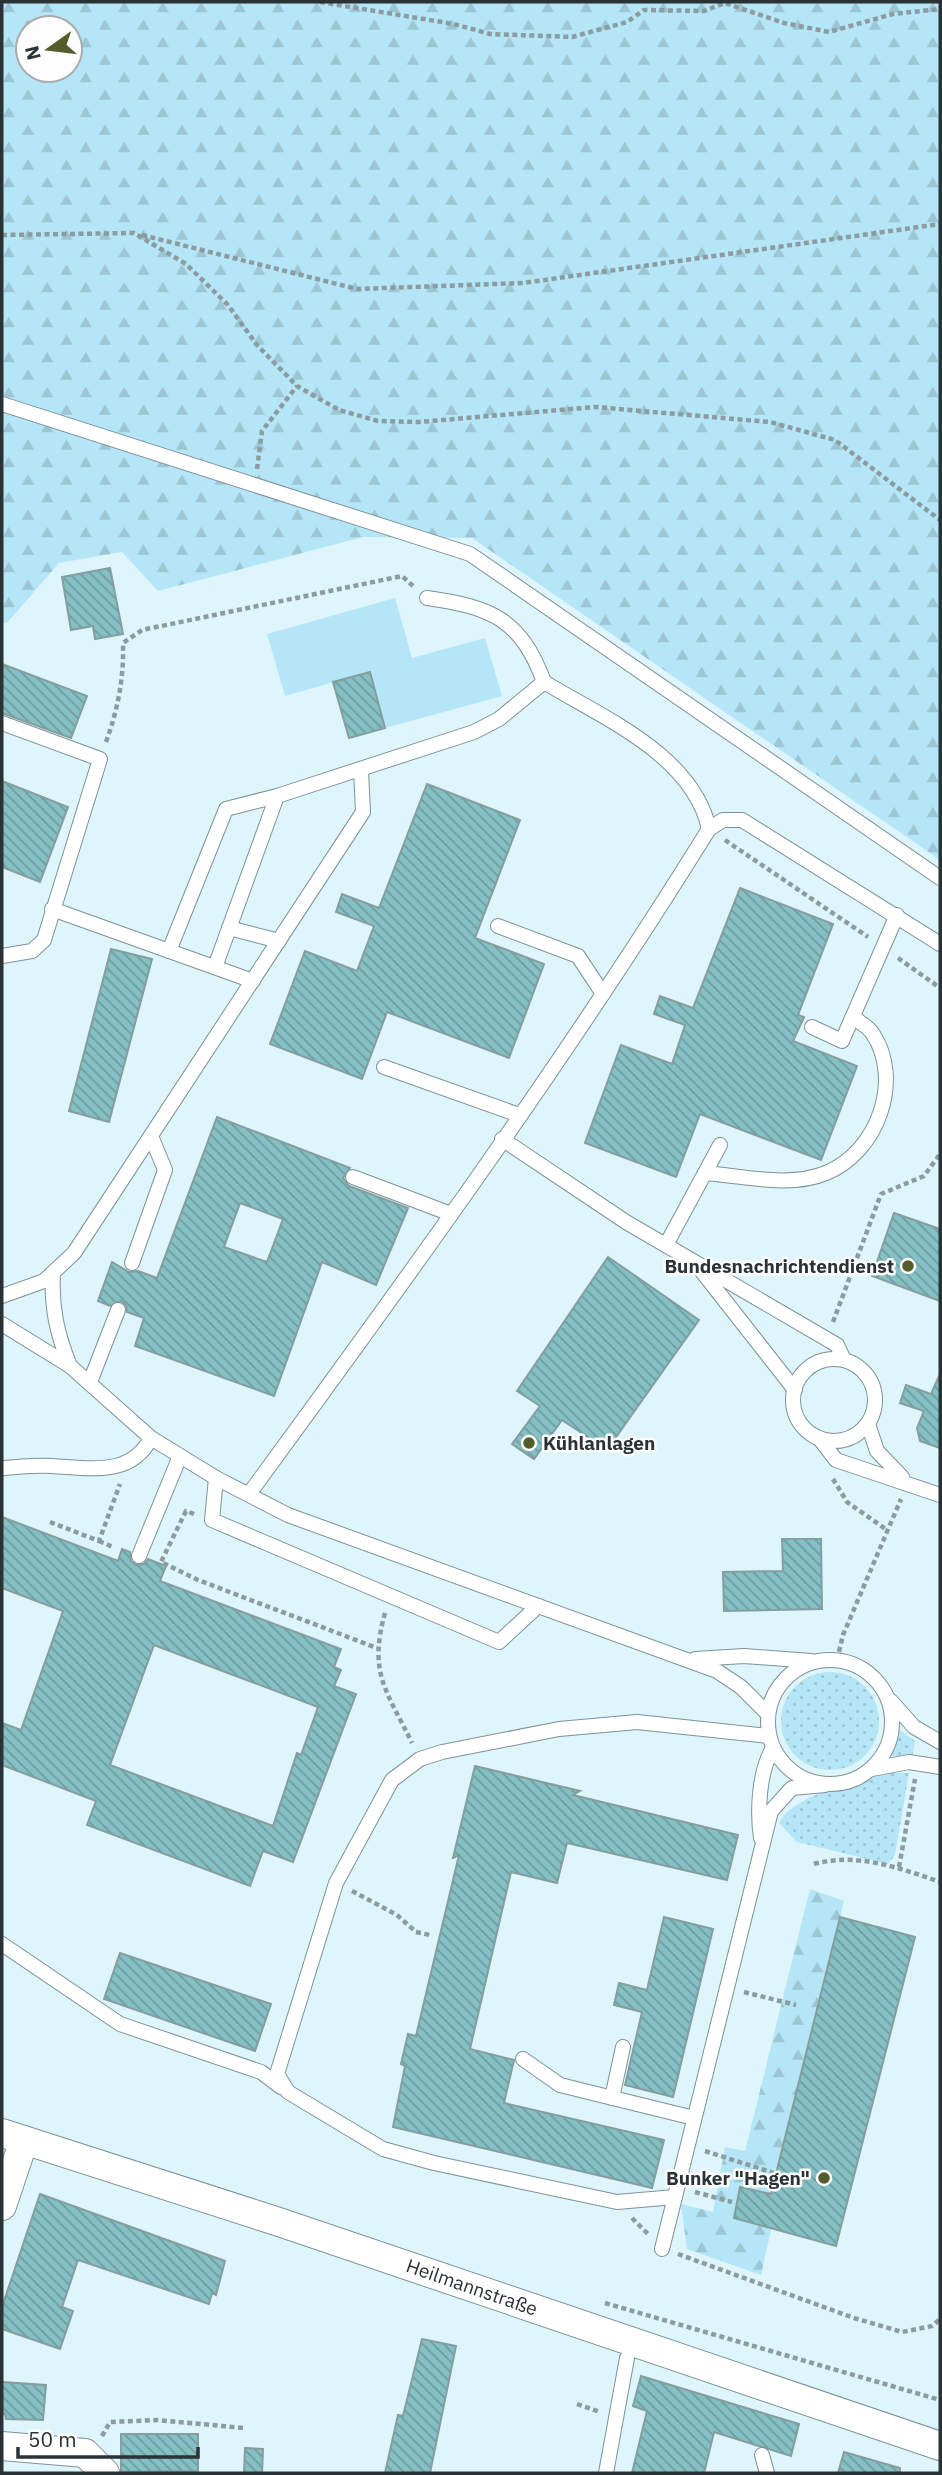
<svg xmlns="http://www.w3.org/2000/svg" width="942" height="2475" font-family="'IBM Plex Sans',sans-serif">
<defs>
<pattern id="grass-dots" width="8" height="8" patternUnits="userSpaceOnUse" patternTransform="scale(1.75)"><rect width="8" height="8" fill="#b5e6f7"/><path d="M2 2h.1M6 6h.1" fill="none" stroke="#9cc6d4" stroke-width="1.8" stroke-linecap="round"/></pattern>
<pattern id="forest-firs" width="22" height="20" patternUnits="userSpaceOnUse" patternTransform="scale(1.75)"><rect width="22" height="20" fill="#b5e6f7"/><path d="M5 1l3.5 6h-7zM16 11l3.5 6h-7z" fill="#9cc6d4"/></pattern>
<pattern id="building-back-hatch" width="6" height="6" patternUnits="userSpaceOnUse" patternTransform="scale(1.75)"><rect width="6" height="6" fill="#84c0c4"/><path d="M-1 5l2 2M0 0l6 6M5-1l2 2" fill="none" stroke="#6c9da0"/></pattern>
</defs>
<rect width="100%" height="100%" fill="#def5fc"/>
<g fill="url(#grass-dots)">
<circle cx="830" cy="1721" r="49"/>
<path d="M897 1728 915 1741 912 1757 889 1756Z"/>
<path d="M891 1773H909L895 1855 888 1864 797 1842 779 1823C795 1793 859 1781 891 1773Z"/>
</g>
<g fill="url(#forest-firs)" fill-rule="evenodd">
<path d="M2 2H940V860L472 538 363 537 158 591 122 552 59 563 7 623 2 622ZM28 28H70V70H28Z"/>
<path d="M810 1889 844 1901 761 2275 687 2249 681 2204 713 2212 725 2147 745 2151Z"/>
</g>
<path fill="#b5e6f7" d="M395 598 412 658 485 638 502 696 385 728 369 672 285 696 267 634Z"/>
<g fill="url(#building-back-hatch)" stroke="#869d9e" stroke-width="2" fill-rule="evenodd">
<path d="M110 568 123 634 95 639 93 626 71 630 62 577Z"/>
<path d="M2 664 87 696 71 738 2 713Z"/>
<path d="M370 672 385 728 349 738 333 682Z"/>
<path d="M2 781 68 807 40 882 2 867Z"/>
<path d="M427 784 520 820 475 938 544 964 509 1058 387 1012 362 1079 270 1044 305 951 357 971 374 926 336 912 342 894 379 908Z"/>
<path d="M740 888 833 924 798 1015 804 1017 793 1041 857 1066 821 1160 700 1114 676 1177 585 1143 621 1045 672 1064 685 1025 654 1014 660 996 693 1008Z"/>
<path d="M111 949 152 959 109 1122 69 1111Z"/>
<path d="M217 1117 350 1168 343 1178 349 1186 408 1208 376 1285 322 1262 274 1396 135 1346 144 1318 127 1312 126 1305 121 1301 110 1306 98 1301 112 1262 129 1272 138 1271 157 1278ZM240 1203 283 1219 267 1262 224 1247Z"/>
<path d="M894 1213 940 1229V1301L872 1276Z"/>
<path d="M608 1257 699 1320 607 1450 562 1420 534 1459 512 1444 540 1406 517 1391Z"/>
<path d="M940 1374V1448L920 1441 917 1428 924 1411 900 1403 906 1385 931 1394Z"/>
<path d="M2 1517 118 1561 122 1549 130 1552 131 1561 136 1565 144 1564 148 1559 166 1566 160 1581 341 1649 334 1667 341 1670 334 1686 356 1694 293 1862 263 1851 250 1886 87 1825 96 1801 2 1765V1723L21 1730 63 1611 2 1588ZM154 1645 318 1707 301 1755 297 1753 273 1826 110 1765Z"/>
<path d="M782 1539H821L822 1609 724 1611 723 1572 783 1571Z"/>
<path d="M475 1766 580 1791 573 1795 738 1835 727 1880 567 1843 557 1883 511 1872 470 2049 514 2060 504 2103 664 2140 652 2188 393 2127 405 2066 401 2064 408 2034 416 2036 459 1855 453 1858Z"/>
<path d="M664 1917 713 1929 673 2097 625 2085 642 2012 614 2005 619 1983 647 1990Z"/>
<path d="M840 1917 915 1937 836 2246 734 2218 740 2187 771 2194Z"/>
<path d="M120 1953 271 2004 255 2051 104 1999Z"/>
<path d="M40 2194 225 2261 216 2295 212 2293 209 2304 78 2260 62 2307 73 2311 60 2349 2 2329V2307Z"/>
<path d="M422 2339 456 2346 430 2473H385L398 2415 403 2416Z"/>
<path d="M641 2376 799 2424 791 2456 714 2432 704 2473H632L647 2411 633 2406Z"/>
<path d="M2 2382 46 2385 43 2420 6 2419 5 2414H2Z"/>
<path d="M121 2434H198V2471L121 2472Z"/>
<path d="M245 2448 263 2449 262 2473H244Z"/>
<path d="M844 2452 900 2468V2473H838Z"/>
</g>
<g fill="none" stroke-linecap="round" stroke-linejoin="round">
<g stroke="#7d9299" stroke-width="16">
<g id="lane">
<path d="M2 404 470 554 940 878"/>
<path d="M427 598C491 607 521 619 544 682"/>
<path d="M2 723 100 759 44 940 32 951 2 956"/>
<path d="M52 909 253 981"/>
<path d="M498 926 578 956 603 994"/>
<path d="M229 928 279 941"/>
<path d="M169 951 226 809 277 796 474 732 499 719 544 682C603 718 693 755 709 829"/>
<path d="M215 967 277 796"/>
<path d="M812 1027 842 1041 897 915"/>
<path d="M384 1067 519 1115"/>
<path d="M502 1139 626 1222 837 1345 844 1360"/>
<path d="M705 1173C743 1176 790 1188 826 1173 878 1152 903 1080 873 1034 869 1027 859 1022 853 1017"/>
<path d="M353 1177 451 1214"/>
<path d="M666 1245 720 1145"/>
<path d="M132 1263 165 1170 151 1136"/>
<path d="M700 1269 795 1390"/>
<path d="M53 1273C51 1307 57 1334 70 1366"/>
<path d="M2 1296 44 1281 74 1253 363 812 361 770"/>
<path d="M2 1324 70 1366 151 1438 216 1478 288 1515 717 1671 741 1687 768 1714"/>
<circle cx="834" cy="1400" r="41"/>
<path d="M90 1382 118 1310"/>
<path d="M868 1424 877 1451 902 1477"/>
<path d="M819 1438 836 1460 940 1495"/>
<path d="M2 1468C18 1467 36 1465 52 1466 90 1468 131 1477 151 1438"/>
<path d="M216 1478 212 1520 499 1642 538 1606"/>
<path d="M249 1494C408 1277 567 1058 709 829L723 820H742L940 944"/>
<path d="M139 1556 180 1456"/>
<path d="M695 1659 744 1656 811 1661"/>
<circle cx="830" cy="1722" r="62"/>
<path d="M891 1701 914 1727 940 1742"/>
<path d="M872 1769 909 1762 940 1767"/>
<path d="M761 1838C757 1811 759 1771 773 1748"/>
<path d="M2 1944 120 2024 261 2072 281 2087"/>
<path d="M523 2059 560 2085 694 2118"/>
<path d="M612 2098 623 2047"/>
<path d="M675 2197 617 2202 434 2163 383 2149 288 2092 277 2074 336 1883 392 1780 420 1759 442 1752 559 1729 637 1722 769 1736"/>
<path d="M662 2249 771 1811 792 1788 825 1785"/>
<path d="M762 2455 767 2473"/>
<path d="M606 2473 627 2358"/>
</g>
</g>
<g stroke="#7d9299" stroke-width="30">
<g id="street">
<path d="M2 2133 279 2222 940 2446"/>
<path d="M2 2206 24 2140"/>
<path d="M2 2446 85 2453 105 2473"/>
</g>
</g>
<g stroke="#8b9ba0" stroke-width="4.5" stroke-dasharray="5 3.5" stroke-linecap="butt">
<path d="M320 2 454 24 490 34 572 37 627 22 644 10 704 11 725 3 784 23 829 32 893 14 940 9"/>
<path d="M2 235 134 233 186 264 228 305 257 345 297 386 339 410 378 421 419 422 595 407 770 422 835 440 940 520"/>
<path d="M142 235 357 289 523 283 940 224"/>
<path d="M257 469 262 431 297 386"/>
<path d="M106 742C118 709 124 678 123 643L142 630 402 576 413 586"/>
<path d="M725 840 868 937"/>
<path d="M898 958 940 988"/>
<path d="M833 1322 881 1194 924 1176 940 1154"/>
<path d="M833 1479 847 1502 887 1530"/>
<path d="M194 1514 186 1511 161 1562 198 1580 377 1648"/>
<path d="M50 1522 99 1541 120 1484"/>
<path d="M99 1541 113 1547"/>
<path d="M385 1613C368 1674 387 1691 412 1743"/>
<path d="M837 1660 843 1635 901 1499"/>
<path d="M814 1864C856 1852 900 1868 940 1882"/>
<path d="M899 1867 915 1779"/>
<path d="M352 1891 397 1915 416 1932 430 1935"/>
<path d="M744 1992 796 2005"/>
<path d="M705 2151 783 2176"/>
<path d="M695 2192 732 2202"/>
<path d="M632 2218 648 2234"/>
<path d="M678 2254 854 2318 902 2332 932 2326 940 2319"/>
<path d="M605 2303 940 2400"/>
<path d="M577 2404 600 2412"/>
<path d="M102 2436 110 2422 157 2420 244 2428"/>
</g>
<use href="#lane" stroke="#fff" stroke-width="14"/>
<use href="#street" stroke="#fff" stroke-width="28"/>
</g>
<g fill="#535c2a" stroke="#fdfdfd" stroke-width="2.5">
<circle cx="908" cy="1266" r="7"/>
<circle cx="529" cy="1443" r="7"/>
<circle cx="824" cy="2178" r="7"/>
</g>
<g text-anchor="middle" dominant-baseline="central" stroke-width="5" stroke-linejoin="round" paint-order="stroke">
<g font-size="19" font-weight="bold" fill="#2a3235" stroke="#fdfdfd" text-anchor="end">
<text x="894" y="1266">Bundesnachrichtendienst</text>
<text x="543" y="1443" text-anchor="start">Kühlanlagen</text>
<text x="810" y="2178">Bunker "Hagen"</text>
</g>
<g font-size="19" fill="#2a3235" stroke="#fdfdfd">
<text transform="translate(472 2287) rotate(19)">Heilmannstraße</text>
</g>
</g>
<rect width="942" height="2475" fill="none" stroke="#2a3235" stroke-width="7"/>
<g transform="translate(49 49) rotate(256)"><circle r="33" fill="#fdfdfd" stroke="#a9acad" stroke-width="2"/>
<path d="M0-5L12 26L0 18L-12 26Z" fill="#535c2a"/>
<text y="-10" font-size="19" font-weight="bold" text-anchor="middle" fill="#2a3235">N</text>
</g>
<path d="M18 2447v10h180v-10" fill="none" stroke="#2a3235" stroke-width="3.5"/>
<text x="28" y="2447" font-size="21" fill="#2a3235" stroke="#fdfdfd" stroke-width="5" paint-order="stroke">50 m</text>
</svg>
